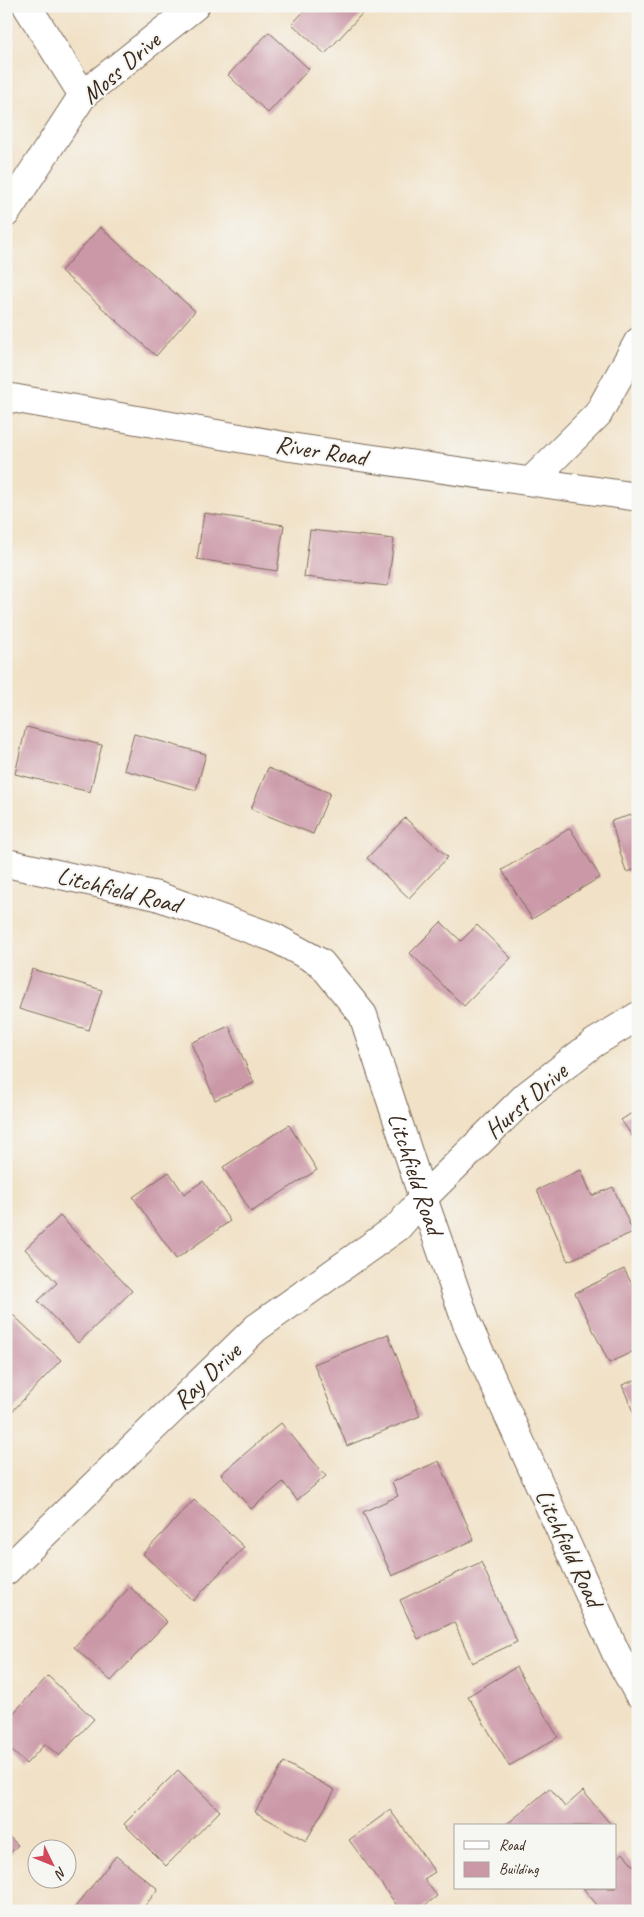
<svg xmlns="http://www.w3.org/2000/svg" width="644" height="1917" font-family="Caveat,sans-serif">
<rect width="100%" height="100%" fill="#f6f6f2"/>
<filter id="ink" filterUnits="userSpaceOnUse"><feTurbulence type="fractalNoise" baseFrequency=".02" numOctaves="2"/><feDisplacementMap in="SourceGraphic" scale="10" xChannelSelector="R" yChannelSelector="G"/><feConvolveMatrix kernelMatrix="1 2 1 2 8 2 1 2 1" color-interpolation-filters="sRGB"/></filter>
<filter id="wash" filterUnits="userSpaceOnUse"><feTurbulence type="fractalNoise" baseFrequency=".0096" numOctaves="4" result="noise"/><feDisplacementMap in="SourceGraphic" scale="20" xChannelSelector="R" yChannelSelector="G"/><feGaussianBlur stdDeviation="1.12" result="paint"/><feColorMatrix in="noise" values="0 0 0 0 0 0 0 0 0 0 0 0 0 0 0 0 0 1.4 0 .05"/><feComposite in="paint" operator="in"/></filter>
<g filter="url(#wash)">
<rect width="100%" height="100%" fill="#f1e1c6"/>
<g id="blocks">
<g fill="#cb98a7">
<path d="M309 6H369L325 54 292 24Z"/>
<path d="M269 32 309 69 268 113 228 75Z"/>
<path d="M100 227 195 311 156 356 61 271Z"/>
<path d="M204 513 284 525 277 571 197 559Z"/>
<path d="M310 530 394 539 388 586 304 577Z"/>
<path d="M26 727 102 745 90 792 15 774Z"/>
<path d="M134 734 206 754 196 790 124 770Z"/>
<path d="M268 768 330 793 313 834 251 809Z"/>
<path d="M638 813V869L626 872 611 821Z"/>
<path d="M405 818 448 857 409 898 367 858Z"/>
<path d="M570 828 600 877 532 919 502 870Z"/>
<path d="M441 922 461 941 477 925 511 958 464 1006 410 953Z"/>
<path d="M32 969 102 990 89 1030 19 1009Z"/>
<path d="M229 1026 254 1083 215 1100 191 1043Z"/>
<path d="M638 1109V1144L621 1120Z"/>
<path d="M289 1125 317 1170 251 1212 223 1167Z"/>
<path d="M581 1170 592 1196 613 1187 633 1232 568 1261 537 1190Z"/>
<path d="M169 1172 184 1194 203 1181 230 1221 176 1259 133 1197Z"/>
<path d="M60 1216 132 1291 78 1343 38 1301 57 1283 25 1249Z"/>
<path d="M624 1269 638 1296V1349L609 1363 575 1293Z"/>
<path d="M13 1315 61 1360 6 1418V1323Z"/>
<path d="M388 1334 420 1416 347 1446 314 1364Z"/>
<path d="M638 1379V1424L622 1385Z"/>
<path d="M281 1423 326 1476 297 1500 283 1482 251 1509 221 1474Z"/>
<path d="M439 1461 474 1540 392 1576 363 1512 398 1496 392 1482Z"/>
<path d="M194 1500 244 1547 193 1601 143 1554Z"/>
<path d="M481 1562 517 1642 472 1663 454 1622 418 1639 400 1600Z"/>
<path d="M130 1587 167 1622 111 1681 74 1647Z"/>
<path d="M516 1667 558 1737 509 1766 468 1696Z"/>
<path d="M48 1676 94 1719 59 1756 45 1744 26 1764 6 1745V1721Z"/>
<path d="M284 1762 335 1790 306 1841 255 1812Z"/>
<path d="M178 1770 220 1811 166 1866 124 1824Z"/>
<path d="M550 1788 565 1807 583 1791 612 1826H505Z"/>
<path d="M390 1810 435 1872 424 1879 437 1896 418 1911H401L349 1840Z"/>
<path d="M6 1834 18 1845 6 1858Z"/>
<path d="M623 1853 638 1871V1911H602L583 1888H615V1860Z"/>
<path d="M116 1856 158 1889 141 1911H72Z"/>
</g>
</g>
</g>
<g filter="url(#ink)">
<use href="#blocks" fill-opacity="0" stroke="#7b6a59" stroke-width="1"/>
<g fill="none" stroke-linecap="round" stroke-linejoin="round">
<g stroke="#7b6a59" stroke-width="30">
<g id="minor">
<path d="M27 6 83 95"/>
<path d="M6 213 83 95 195 6"/>
<path d="M531 481 598 414 638 342"/>
<path id="s1" d="M6 863 157 896 275 938 321 963 363 1015 423 1198 467 1324 616 1653 638 1693"/>
<path d="M6 1571 256 1328 398 1227 423 1198 527 1095 594 1043 638 1016"/>
</g>
</g>
<g stroke="#7b6a59" stroke-width="30">
<path id="major" d="M6 397 290 447 638 497"/>
</g>
<use href="#minor" stroke="#fff" stroke-width="28"/>
<use href="#major" stroke="#fff" stroke-width="28"/>
</g>
</g>
<g text-anchor="middle" dominant-baseline="central" stroke-width="4" stroke-linejoin="round" paint-order="stroke">
<g font-size="25" fill="#3b2a1e" stroke="#f6f6f2">
<text transform="translate(121 68) rotate(-41)">Moss Drive</text>
<text transform="translate(321 451) rotate(9)">River Road</text>
<text transform="translate(119 890) rotate(14)">Litchfield Road</text>
<text transform="translate(526 1101) rotate(-41)">Hurst Drive</text>
<text stroke="none"><textPath href="#s1" startOffset="566">Litchfield Road</textPath></text>
<text transform="translate(207 1376) rotate(-44)">Ray Drive</text>
<text transform="translate(569 1548) rotate(65)">Litchfield Road</text>
</g>
</g>
<rect width="644" height="1917" fill="none" stroke="#f6f6f2" stroke-width="25"/>
<rect x="454" y="1824" width="162" height="65" fill="#f6f6f2" stroke="#aba49d"/>
<rect x="464" y="1841" width="25" height="8" fill="#ffffff" stroke="#aba49d"/>
<text x="499" y="1850" font-size="15" fill="#3b2a1e">Road</text>
<rect x="464" y="1862" width="25" height="15" fill="#cb98a7" stroke="#aba49d"/>
<text x="499" y="1874" font-size="15" fill="#3b2a1e">Building</text>
<g transform="translate(52 1864) rotate(133)"><circle r="24" fill="#f6f6f2" stroke="#aba49d"/>
<path d="M0-4L9 19L0 12L-9 19Z" fill="#d1495b"/>
<text y="-8" font-size="14" font-weight="bold" text-anchor="middle" fill="#3b2a1e">N</text>
</g>
</svg>
